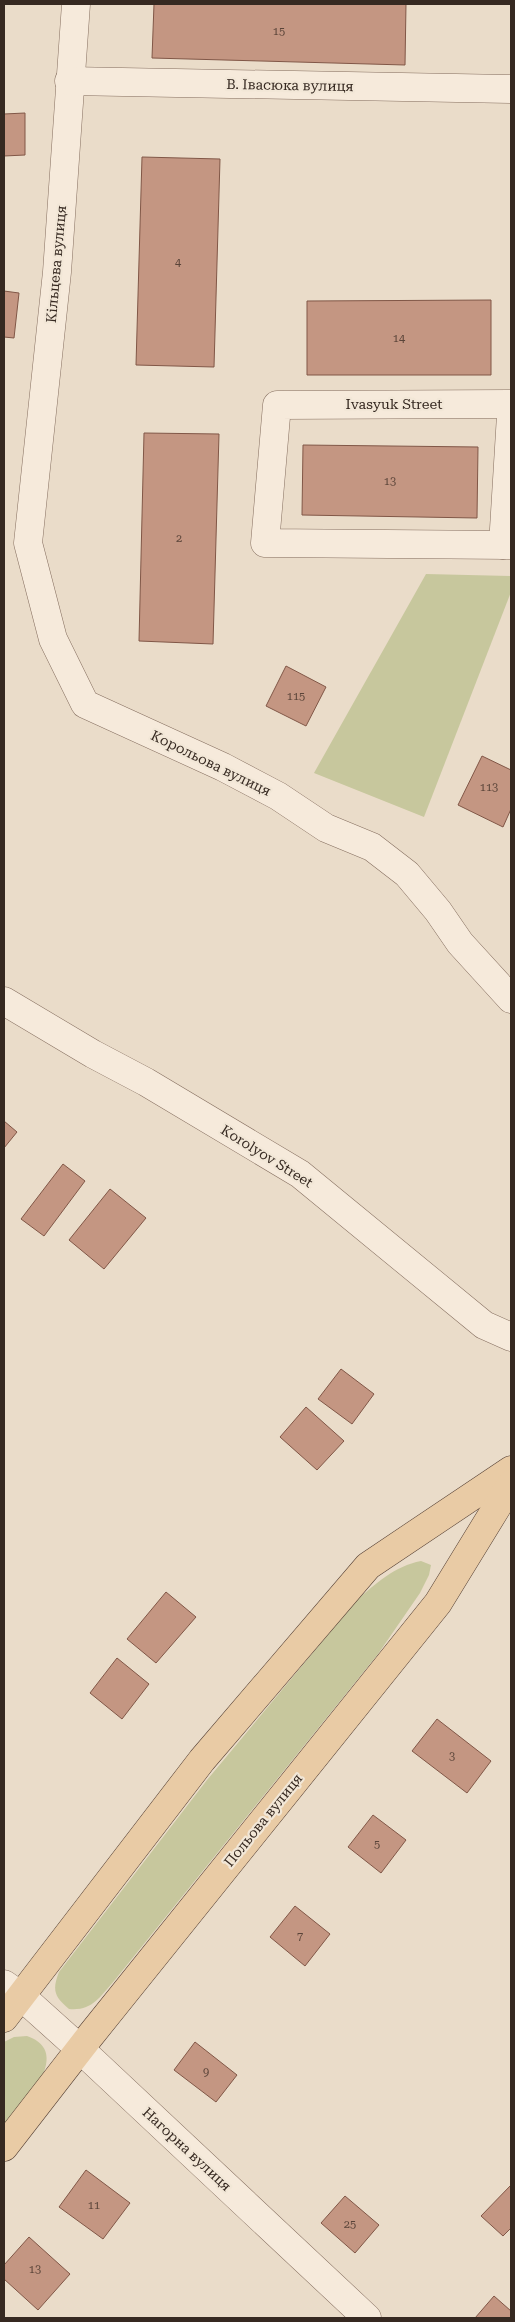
<svg xmlns="http://www.w3.org/2000/svg" width="515" height="2322" font-family="'Roboto Serif',serif">
<rect width="100%" height="100%" fill="#eadcc9"/>
<g fill="#c7c79d">
<path d="M426 574 511 576V592L424 817 314 773Z"/>
<path d="M421 1561 431 1565 429 1575 420 1593 378 1654 114 1981C99 1998 92 2011 69 2009 54 1996 52 1990 59 1972L207 1780 356 1601C375 1584 395 1566 421 1561Z"/>
<path d="M27 2036C76 2053 20 2108 4 2128V2042L14 2037Z"/>
</g>
<g fill="#c49682" stroke="#815747">
<path d="M154 4H406L405 65 152 58Z"/>
<path d="M25 113V155L4 156V114Z"/>
<path d="M142 157 220 159 214 367 136 365Z"/>
<path d="M4 291 19 293 14 338 4 337Z"/>
<path d="M491 300V375H307V301Z"/>
<path d="M144 433 219 434 213 644 139 641Z"/>
<path d="M303 445 478 447 477 518 302 515Z"/>
<path d="M286 666 326 687 306 726 266 706Z"/>
<path d="M482 756 511 770V809L503 827 458 805Z"/>
<path d="M4 1121 17 1132 4 1148Z"/>
<path d="M63 1164 85 1181 44 1236 21 1219Z"/>
<path d="M110 1189 146 1218 104 1269 69 1240Z"/>
<path d="M341 1369 374 1394 352 1424 318 1399Z"/>
<path d="M306 1407 344 1441 317 1470 280 1437Z"/>
<path d="M166 1592 196 1617 156 1663 127 1639Z"/>
<path d="M117 1658 149 1684 122 1719 90 1693Z"/>
<path d="M437 1719 491 1761 467 1793 412 1751Z"/>
<path d="M373 1815 406 1840 381 1873 348 1847Z"/>
<path d="M295 1906 330 1934 305 1966 270 1937Z"/>
<path d="M195 2042 237 2075 216 2102 174 2070Z"/>
<path d="M86 2170 130 2203 103 2239 59 2207Z"/>
<path d="M511 2185V2228L503 2236 481 2216Z"/>
<path d="M345 2196 379 2225 355 2253 321 2223Z"/>
<path d="M29 2237 70 2274 38 2310 4 2279V2265Z"/>
<path d="M494 2296 511 2311V2318H475Z"/>
</g>
<g fill="none" stroke-linecap="round" stroke-linejoin="round">
<g stroke="#856e5f" stroke-width="29">
<g id="minor">
<path d="M76 4 57 272 28 543 53 639 85 704 223 767 278 796 326 828 372 847 407 874 438 911 460 943 511 999"/>
<path d="M69 81 511 89"/>
<path d="M511 404 277 405 265 543 511 545"/>
<path d="M503 545 511 415"/>
<path d="M4 1001 93 1054 146 1082 300 1174 484 1325 511 1337"/>
<path d="M4 1984 21 1996 80 2049 367 2318"/>
</g>
</g>
<g stroke="#533e33" stroke-width="29">
<g id="major">
<path d="M4 2018 202 1760 368 1566 511 1470"/>
<path d="M4 2147 90 2036 438 1603 511 1484"/>
</g>
</g>
<use href="#minor" stroke="#f6eadb" stroke-width="28"/>
<use href="#major" stroke="#e9cba5" stroke-width="28"/>
</g>
<g text-anchor="middle" dominant-baseline="central" stroke-width="4.5" stroke-linejoin="round" paint-order="stroke">
<g font-size="11" fill="#5a4439">
<text x="279" y="31">15</text>
<text x="178" y="262">4</text>
<text x="399" y="338">14</text>
<text x="390" y="481">13</text>
<text x="179" y="538">2</text>
<text x="296" y="696">115</text>
<text x="489" y="787">113</text>
<text x="452" y="1756">3</text>
<text x="377" y="1844">5</text>
<text x="300" y="1936">7</text>
<text x="206" y="2072">9</text>
<text x="94" y="2205">11</text>
<text x="350" y="2224">25</text>
<text x="35" y="2269">13</text>
</g>
<g font-size="14" fill="#362921" stroke="#f2e7d7">
<text transform="translate(290 85) rotate(1)">В. Івасюка вулиця</text>
<text transform="translate(56 264) rotate(-85)">Кільцева вулиця</text>
<text x="394" y="404">Ivasyuk Street</text>
<text transform="translate(211 763) rotate(26)">Корольова вулиця</text>
<text transform="translate(267 1156) rotate(32)">Korolyov Street</text>
<text transform="translate(263 1820) rotate(-51)">Польова вулиця</text>
<text transform="translate(187 2149) rotate(43)">Нагорна вулиця</text>
</g>
</g>
<rect width="515" height="2322" fill="none" stroke="#362921" stroke-width="10"/>
</svg>
